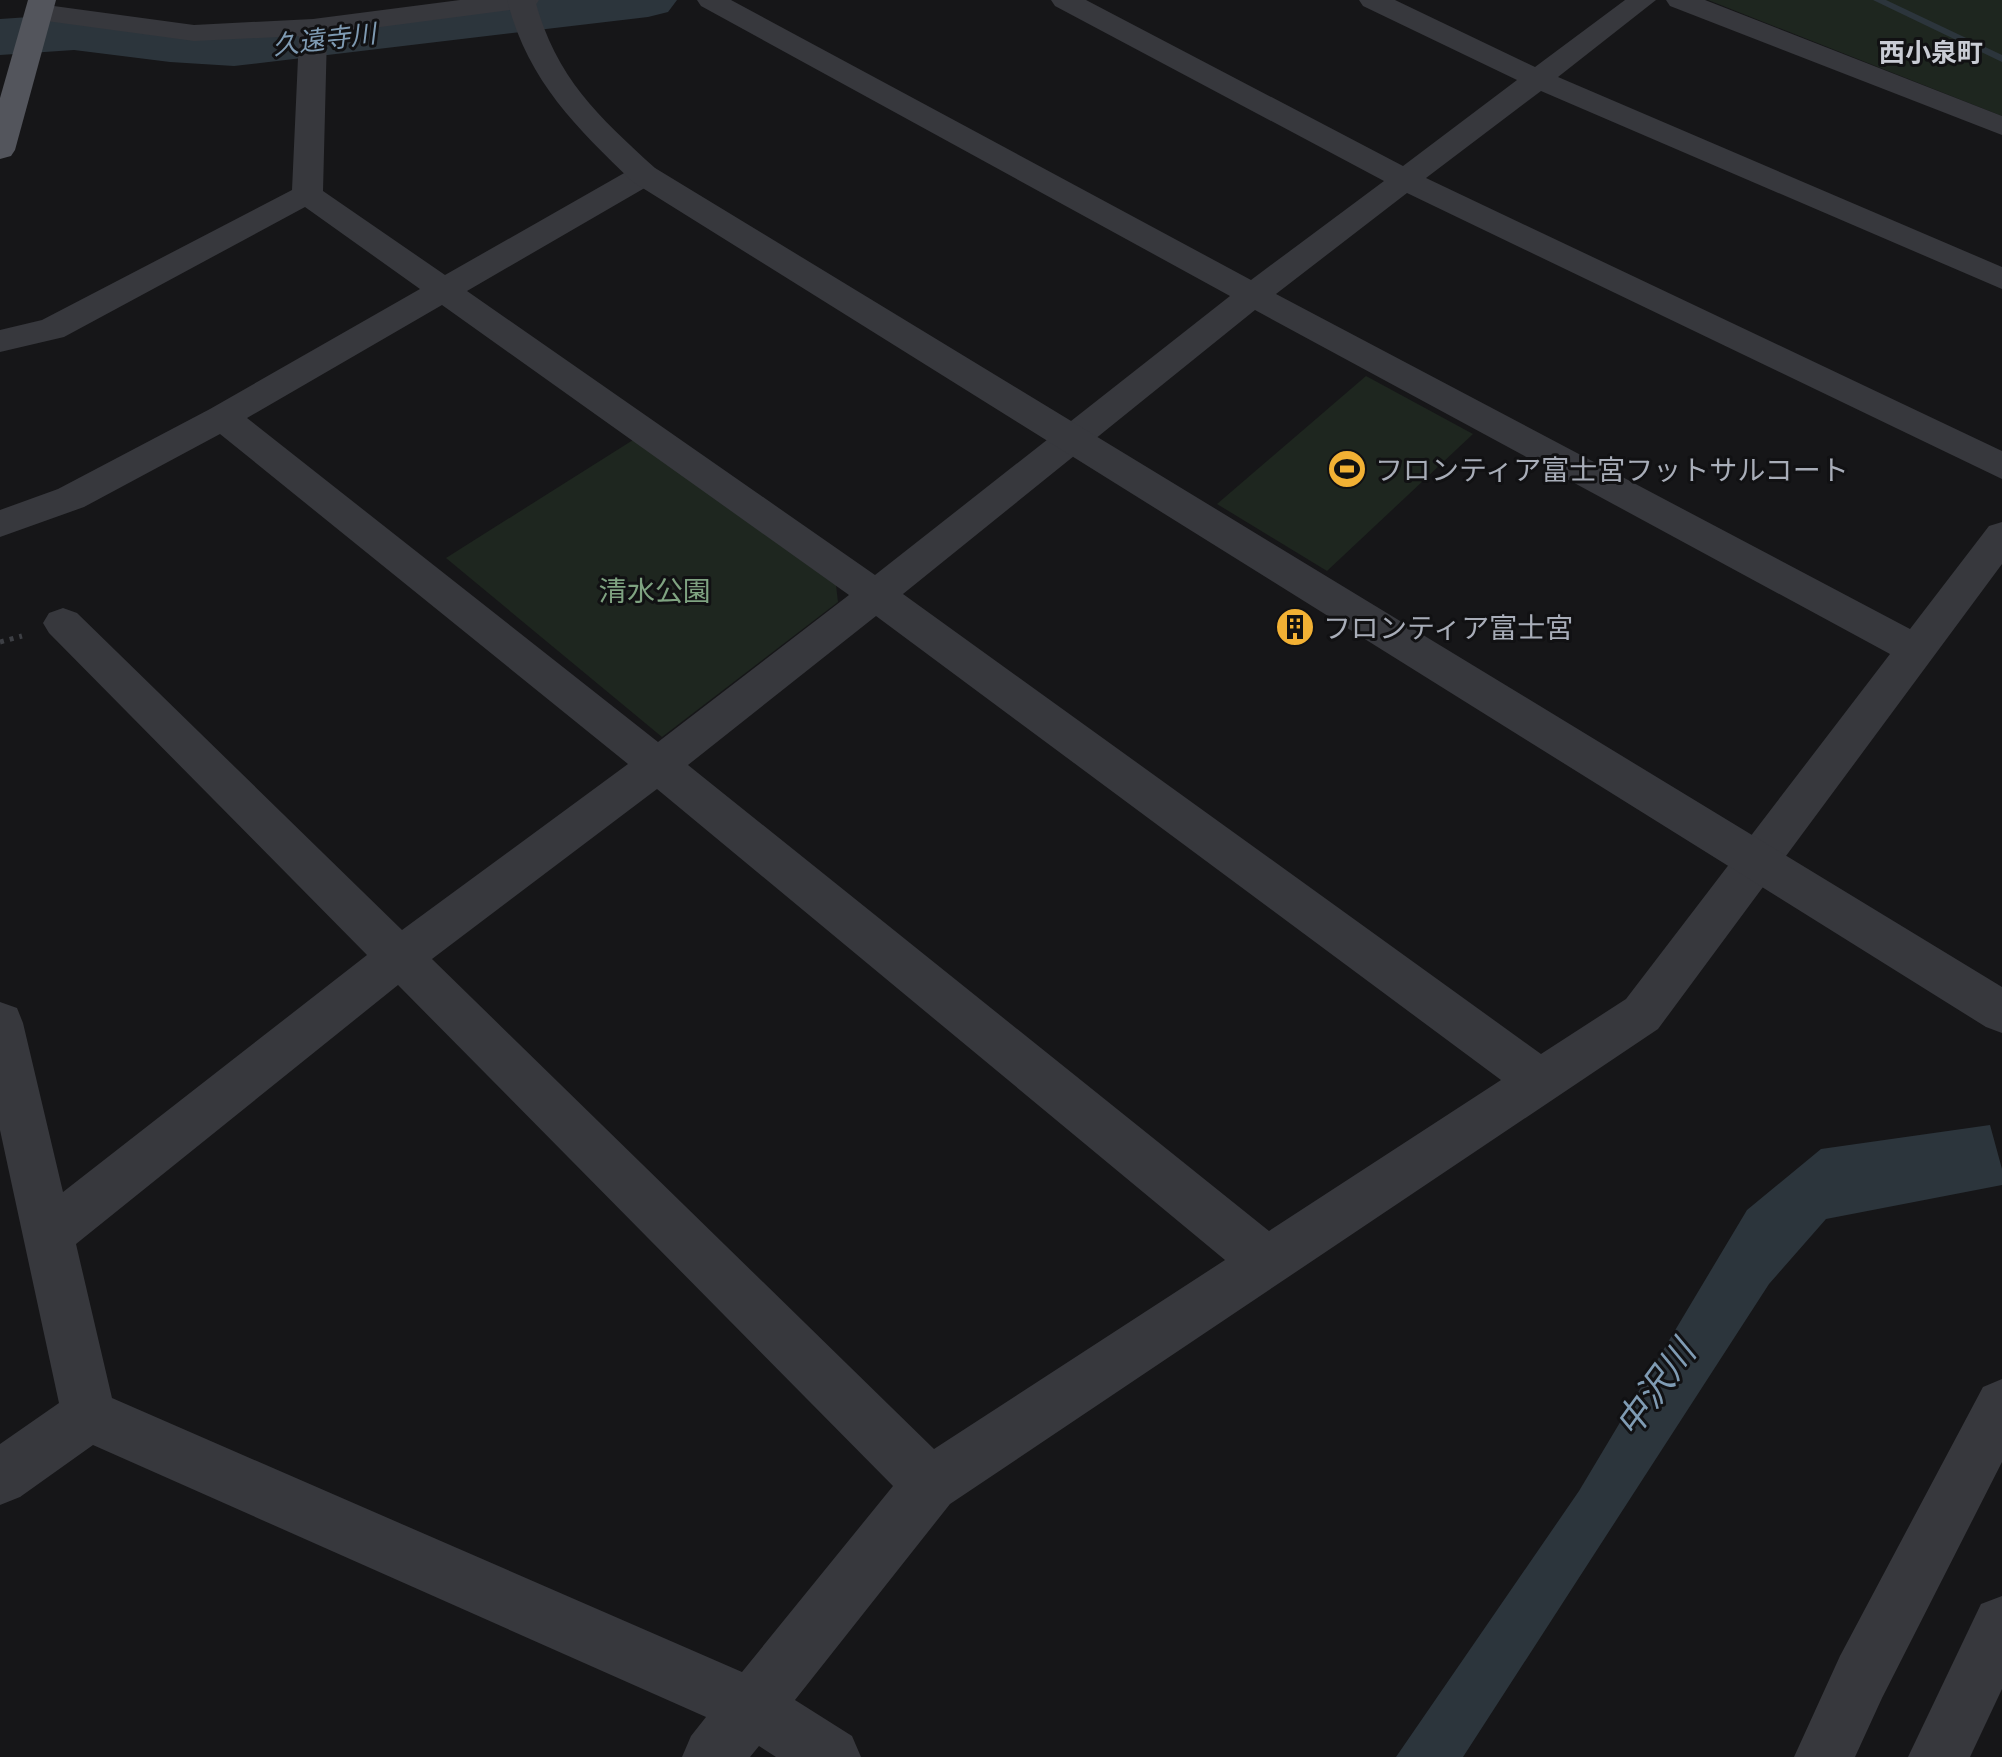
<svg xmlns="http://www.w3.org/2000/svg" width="2002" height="1757" font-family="Commissioner,'Noto Sans JP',sans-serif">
<rect width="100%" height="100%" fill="#161618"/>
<g fill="#1e261f">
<path d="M1708 0H2002V116Z"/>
<path d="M1366 376 1473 434 1327 571 1217 504Z"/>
<path d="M633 440 836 585 838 602 662 737 446 558Z"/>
</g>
<path fill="#2c353c" d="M1990 1125 2002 1169V1185L1826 1219 1769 1284 1463 1757H1396L1579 1491 1747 1210 1821 1149Z"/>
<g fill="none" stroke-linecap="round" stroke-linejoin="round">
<path fill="#2c353c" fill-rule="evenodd" d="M1873 0H1886L2002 55V62Z"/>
<path fill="#2c353c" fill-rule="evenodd" d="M498 0H677L668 12 648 17 234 66 170 62 74 50 0 55V19L74 14 234 30Z"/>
<path stroke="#3d3f44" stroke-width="5" stroke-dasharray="4 6" stroke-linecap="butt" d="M0 642 22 636"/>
<g fill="#37383d" fill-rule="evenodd">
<path d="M460 0H539L535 6 525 8 327 34 323 191 445 275 633 168 644 166 655 168 659 175 655 182 467 291 875 575 1230 296 701 6 697 0H731L1251 280 1384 181 1055 6 1051 0H1086L1403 166 1517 80 1363 6 1359 0H1395L1535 67 1625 0H1656L1558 77 2002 267V289L1541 91 1426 178 2002 451V479L1407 193 1276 294 1910 629 1989 526 2002 522V564L1658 1029 950 1504 795 1700 852 1736 861 1757H776L759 1746 750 1757H682L691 1736 706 1717 93 1445 20 1497 0 1505V1444L59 1403 0 1130V1002L17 1008 23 1023 63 1192 367 955 49 633 43 623 49 613 63 608 77 613 402 930 628 764 220 434 84 507 0 537V510L58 489 210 409 420 289 305 207 64 337 0 352V330L42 320 292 190 299 36 194 41 39 20 29 18 25 12 29 6 39 4 194 25 313 19ZM442 305 849 595 658 742 247 418ZM1255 310 1890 654 1626 999 1541 1054 903 594ZM876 616 1501 1080 1269 1231 688 765ZM657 789 1225 1260 934 1449 432 959ZM398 985 893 1486 742 1672 112 1398 76 1244Z"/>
<path d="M1666 0H1705L2002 116V135L1670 6Z"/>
</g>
<g fill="#37383d" fill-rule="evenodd">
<path d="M507 0H535C556 78 598 116 655 168L2002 987V1033L1986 1027 633 182C575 126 528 81 507 0Z"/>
<path d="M2002 1379V1462L1882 1698 1855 1757H1794L1840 1656 1983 1387Z"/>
<path d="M2002 1596V1689L1970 1757H1908L1981 1604Z"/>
</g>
<path fill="#53555c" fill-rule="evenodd" d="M28 0H56L15 150 11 156 0 159V98Z"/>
</g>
<defs>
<g id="stadium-disc" transform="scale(2)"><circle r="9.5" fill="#f2b134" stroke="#111113"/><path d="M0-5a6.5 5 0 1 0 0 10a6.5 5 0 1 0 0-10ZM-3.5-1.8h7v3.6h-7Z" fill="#111"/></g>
<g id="building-disc" transform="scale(2)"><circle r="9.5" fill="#f2b134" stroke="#111113"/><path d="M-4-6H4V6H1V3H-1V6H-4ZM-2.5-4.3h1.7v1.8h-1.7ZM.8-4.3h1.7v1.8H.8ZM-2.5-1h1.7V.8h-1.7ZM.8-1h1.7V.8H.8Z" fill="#111"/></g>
</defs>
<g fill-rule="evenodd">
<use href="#stadium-disc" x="1347" y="469"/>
<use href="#building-disc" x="1295" y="627"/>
</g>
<g text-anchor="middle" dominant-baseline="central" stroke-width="6" stroke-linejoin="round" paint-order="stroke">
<g font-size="26" font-style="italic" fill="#7f9bb3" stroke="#111113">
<text transform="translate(324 38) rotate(-7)">久遠寺川</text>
</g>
<g font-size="26" font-weight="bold" fill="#c9ccd4" stroke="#111113">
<text x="1931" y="51">西小泉町</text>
</g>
<g font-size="28" fill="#a8adb8" stroke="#111113" text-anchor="start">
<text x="1375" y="469">フロンティア富士宮フットサルコート</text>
<text x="1323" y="627">フロンティア富士宮</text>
</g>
<g font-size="28" fill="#7fa381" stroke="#111113">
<text x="655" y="590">清水公園</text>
</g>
<g font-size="36" font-style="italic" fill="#7f9bb3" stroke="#111113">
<text transform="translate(1653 1387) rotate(-54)">中沢川</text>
</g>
</g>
</svg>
